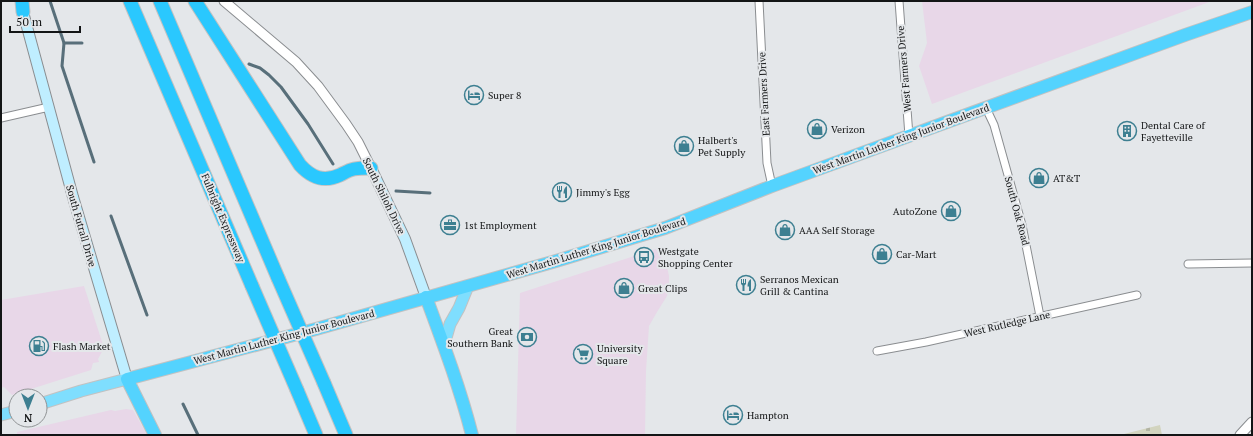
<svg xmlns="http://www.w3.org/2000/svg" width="1253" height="436" font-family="'PT Serif',serif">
<defs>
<pattern id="cemetery-stones" width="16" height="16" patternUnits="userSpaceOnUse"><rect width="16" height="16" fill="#d2d4bf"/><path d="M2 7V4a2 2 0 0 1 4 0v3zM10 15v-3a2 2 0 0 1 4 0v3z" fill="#b3b5a3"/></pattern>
</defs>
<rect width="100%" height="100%" fill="#e4e7ea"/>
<g fill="#e8d7e8">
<path d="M922 1H1212L932 104 919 66 927 43Z"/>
<path d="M656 249 667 267 669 276V286L667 296 657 312 649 326 646 371 645 435H516L520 293Z"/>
<path d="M84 286 104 348 98 359 99 362 93 363 91 370 12 395 4 387 1 388V300Z"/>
<path d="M126 409 133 410 147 435H17V432L111 410 115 411Z"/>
</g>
<path fill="url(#cemetery-stones)" d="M1160 425 1162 435H1120Z"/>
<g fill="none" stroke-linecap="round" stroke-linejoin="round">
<g stroke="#586f7a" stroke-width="3">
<path d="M50 1 64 43 62 66 94 162"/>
<path d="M64 43H82"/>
<path d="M249 64 260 68 269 75 281 87 308 124 333 164"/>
<path d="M396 191 430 193"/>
<path d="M111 216 147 315"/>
<path d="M183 404 198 435"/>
</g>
<g stroke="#8a8d90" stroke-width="9">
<g id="minor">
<path d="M759 1 767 163 772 186"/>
<path d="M899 1 909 136"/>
<path d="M986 108 994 125 1022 225 1040 316"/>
<path d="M1 118 49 107"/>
<path d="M1188 264 1252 263"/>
<path d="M877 351 926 342 1137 295"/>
</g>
</g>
<g stroke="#8a8d90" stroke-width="11">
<g id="tertiary">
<path d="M224 1 296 62 318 86 346 124 358 142 371 168"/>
<path d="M1240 435 1252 422"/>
</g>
</g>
<g stroke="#8a8d90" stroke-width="12">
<g id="secondary">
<path d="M23 12 73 197 127 379"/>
<path d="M371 168 405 239 426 297"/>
</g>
</g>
<g stroke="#c2c2c2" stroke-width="13">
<g id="primary">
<path d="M444 345 450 324 459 308 468 286"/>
<path d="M40 404 81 391 127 379"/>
<path d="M1 415 16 411"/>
</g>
</g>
<g stroke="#c2c2c2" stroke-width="14">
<g id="trunk">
<path d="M426 297C443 343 460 388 472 435"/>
<path d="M155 435 127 379 316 329 556 261 665 228 772 186 1185 35 1252 12"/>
</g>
</g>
<g stroke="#c2c2c2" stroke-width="15">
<g id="motorway">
<path d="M22 1 23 12"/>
<path d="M130 1 252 286"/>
<path d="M160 1 278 278"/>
<path d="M195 1 300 165C311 177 323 183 340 175 344 173 349 170 354 169 359 168 365 168 371 168"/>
<path d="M324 383 346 435"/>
<path d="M297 390 316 435"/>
</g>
</g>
<use href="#minor" stroke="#fff" stroke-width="7"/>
<use href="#tertiary" stroke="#fff" stroke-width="9"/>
<use href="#secondary" stroke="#bfeeff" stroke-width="10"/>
<use href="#primary" stroke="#7fdefe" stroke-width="11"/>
<use href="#trunk" stroke="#54d3fe" stroke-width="12"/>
<use href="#motorway" stroke="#2ac8fe" stroke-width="13"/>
<g stroke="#c2c2c2" stroke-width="15" stroke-linecap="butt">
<g id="motorway-bridge">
<path d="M278 278 324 383"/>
<path d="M252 286 297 390"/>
</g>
</g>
<use href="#motorway-bridge" stroke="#2ac8fe" stroke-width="13"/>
</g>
<defs>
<g id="hotel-ring" transform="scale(1)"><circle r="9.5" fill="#e4e7ea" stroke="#3d7f91" stroke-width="1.5"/><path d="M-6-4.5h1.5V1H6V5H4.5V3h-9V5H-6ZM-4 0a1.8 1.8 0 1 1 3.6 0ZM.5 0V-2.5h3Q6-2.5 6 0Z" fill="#3d7f91"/></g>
<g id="shop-ring" transform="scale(1)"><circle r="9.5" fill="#e4e7ea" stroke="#3d7f91" stroke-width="1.5"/><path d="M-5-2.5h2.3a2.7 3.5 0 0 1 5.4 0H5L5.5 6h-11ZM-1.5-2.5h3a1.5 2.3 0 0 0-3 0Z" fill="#3d7f91"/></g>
<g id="building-ring" transform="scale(1)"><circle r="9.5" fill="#e4e7ea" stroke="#3d7f91" stroke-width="1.5"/><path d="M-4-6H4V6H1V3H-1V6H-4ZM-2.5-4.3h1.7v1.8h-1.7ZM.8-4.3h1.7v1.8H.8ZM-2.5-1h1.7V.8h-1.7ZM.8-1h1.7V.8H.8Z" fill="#3d7f91"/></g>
<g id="restaurant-ring" transform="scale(1)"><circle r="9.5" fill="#e4e7ea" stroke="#3d7f91" stroke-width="1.5"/><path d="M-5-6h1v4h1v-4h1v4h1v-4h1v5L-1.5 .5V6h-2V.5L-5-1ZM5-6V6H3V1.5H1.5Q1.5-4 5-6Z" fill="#3d7f91"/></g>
<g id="office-ring" transform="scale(1)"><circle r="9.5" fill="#e4e7ea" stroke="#3d7f91" stroke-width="1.5"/><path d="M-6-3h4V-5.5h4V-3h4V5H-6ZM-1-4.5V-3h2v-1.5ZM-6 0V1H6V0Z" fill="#3d7f91"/></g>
<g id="bus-ring" transform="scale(1)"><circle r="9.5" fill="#e4e7ea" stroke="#3d7f91" stroke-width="1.5"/><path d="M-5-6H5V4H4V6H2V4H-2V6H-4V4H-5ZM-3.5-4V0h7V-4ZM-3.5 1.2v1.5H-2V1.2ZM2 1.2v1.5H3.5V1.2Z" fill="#3d7f91"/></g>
<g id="bank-ring" transform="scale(1)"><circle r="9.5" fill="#e4e7ea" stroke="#3d7f91" stroke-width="1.5"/><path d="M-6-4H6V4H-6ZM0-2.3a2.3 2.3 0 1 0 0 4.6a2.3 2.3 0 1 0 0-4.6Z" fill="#3d7f91"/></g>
<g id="fuel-ring" transform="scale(1)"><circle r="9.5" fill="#e4e7ea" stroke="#3d7f91" stroke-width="1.5"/><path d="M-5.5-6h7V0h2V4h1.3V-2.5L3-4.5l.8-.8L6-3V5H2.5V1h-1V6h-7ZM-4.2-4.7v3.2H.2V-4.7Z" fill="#3d7f91"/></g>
<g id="supermarket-ring" transform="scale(1)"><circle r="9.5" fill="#e4e7ea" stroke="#3d7f91" stroke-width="1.5"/><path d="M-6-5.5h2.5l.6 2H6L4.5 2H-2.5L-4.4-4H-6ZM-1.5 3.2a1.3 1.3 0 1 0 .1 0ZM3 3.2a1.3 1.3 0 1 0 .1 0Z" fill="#3d7f91"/></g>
</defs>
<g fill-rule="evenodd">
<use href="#hotel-ring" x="474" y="95"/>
<use href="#shop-ring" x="817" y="129"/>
<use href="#building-ring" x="1127" y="131"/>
<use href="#shop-ring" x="684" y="146"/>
<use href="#shop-ring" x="1039" y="178"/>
<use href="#restaurant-ring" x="562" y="192"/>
<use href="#shop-ring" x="951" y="211"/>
<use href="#office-ring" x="450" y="225"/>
<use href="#shop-ring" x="785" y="230"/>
<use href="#shop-ring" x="882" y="254"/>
<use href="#bus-ring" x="644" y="257"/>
<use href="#restaurant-ring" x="746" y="285"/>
<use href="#shop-ring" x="624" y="288"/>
<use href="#bank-ring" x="527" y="337"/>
<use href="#fuel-ring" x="39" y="346"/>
<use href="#supermarket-ring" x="583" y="354"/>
<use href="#hotel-ring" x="733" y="415"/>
</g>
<g text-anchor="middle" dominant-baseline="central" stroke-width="4" stroke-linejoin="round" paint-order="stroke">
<g font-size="10" fill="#131516" stroke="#e4e7ea">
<text transform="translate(904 69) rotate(-95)">West Farmers Drive</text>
<text transform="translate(764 94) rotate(-93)">East Farmers Drive</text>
<text transform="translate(901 139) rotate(-20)">West Martin Luther King Junior Boulevard</text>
<text transform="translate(384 196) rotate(64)">South Shiloh Drive</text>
<text transform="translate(1017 211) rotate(75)">South Oak Road</text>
<text transform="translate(223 218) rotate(67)">Fulbright Expressway</text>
<text transform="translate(81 226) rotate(74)">South Futrall Drive</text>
<text transform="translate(596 248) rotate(-17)">West Martin Luther King Junior Boulevard</text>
<text transform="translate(1007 324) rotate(-13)">West Rutledge Lane</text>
<text transform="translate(284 337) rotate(-15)">West Martin Luther King Junior Boulevard</text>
</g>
<g font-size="10" fill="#131516" stroke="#e4e7ea" text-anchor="start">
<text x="488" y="95">Super 8</text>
<text x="1141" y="125">Dental Care of<tspan x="1141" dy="12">Fayetteville</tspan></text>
<text x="831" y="129">Verizon</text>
<text x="698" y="140">Halbert's<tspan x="698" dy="12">Pet Supply</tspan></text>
<text x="1053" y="178">AT&amp;T</text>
<text x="576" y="192">Jimmy's Egg</text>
<text x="937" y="211" text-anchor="end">AutoZone</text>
<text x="464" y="225">1st Employment</text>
<text x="799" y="230">AAA Self Storage</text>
<text x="658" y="251">Westgate<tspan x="658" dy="12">Shopping Center</tspan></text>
<text x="896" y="254">Car-Mart</text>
<text x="760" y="279">Serranos Mexican<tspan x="760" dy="12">Grill &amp; Cantina</tspan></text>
<text x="638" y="288">Great Clips</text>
<text x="513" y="331" text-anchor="end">Great<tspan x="513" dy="12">Southern Bank</tspan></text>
<text x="53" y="346">Flash Market</text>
<text x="597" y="348">University<tspan x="597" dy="12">Square</tspan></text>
<text x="747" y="415">Hampton</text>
</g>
</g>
<rect width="1253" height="436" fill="none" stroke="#131516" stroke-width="4"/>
<g transform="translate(28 408) rotate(180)"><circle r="19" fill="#e4e7ea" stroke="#909395"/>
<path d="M0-3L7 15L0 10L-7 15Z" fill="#3d7f91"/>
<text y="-6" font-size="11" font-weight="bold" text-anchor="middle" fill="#131516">N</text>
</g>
<path d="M10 26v6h70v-6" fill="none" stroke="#131516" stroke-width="2"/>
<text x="16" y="26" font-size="12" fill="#131516" stroke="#e4e7ea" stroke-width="3" paint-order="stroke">50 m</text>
</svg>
